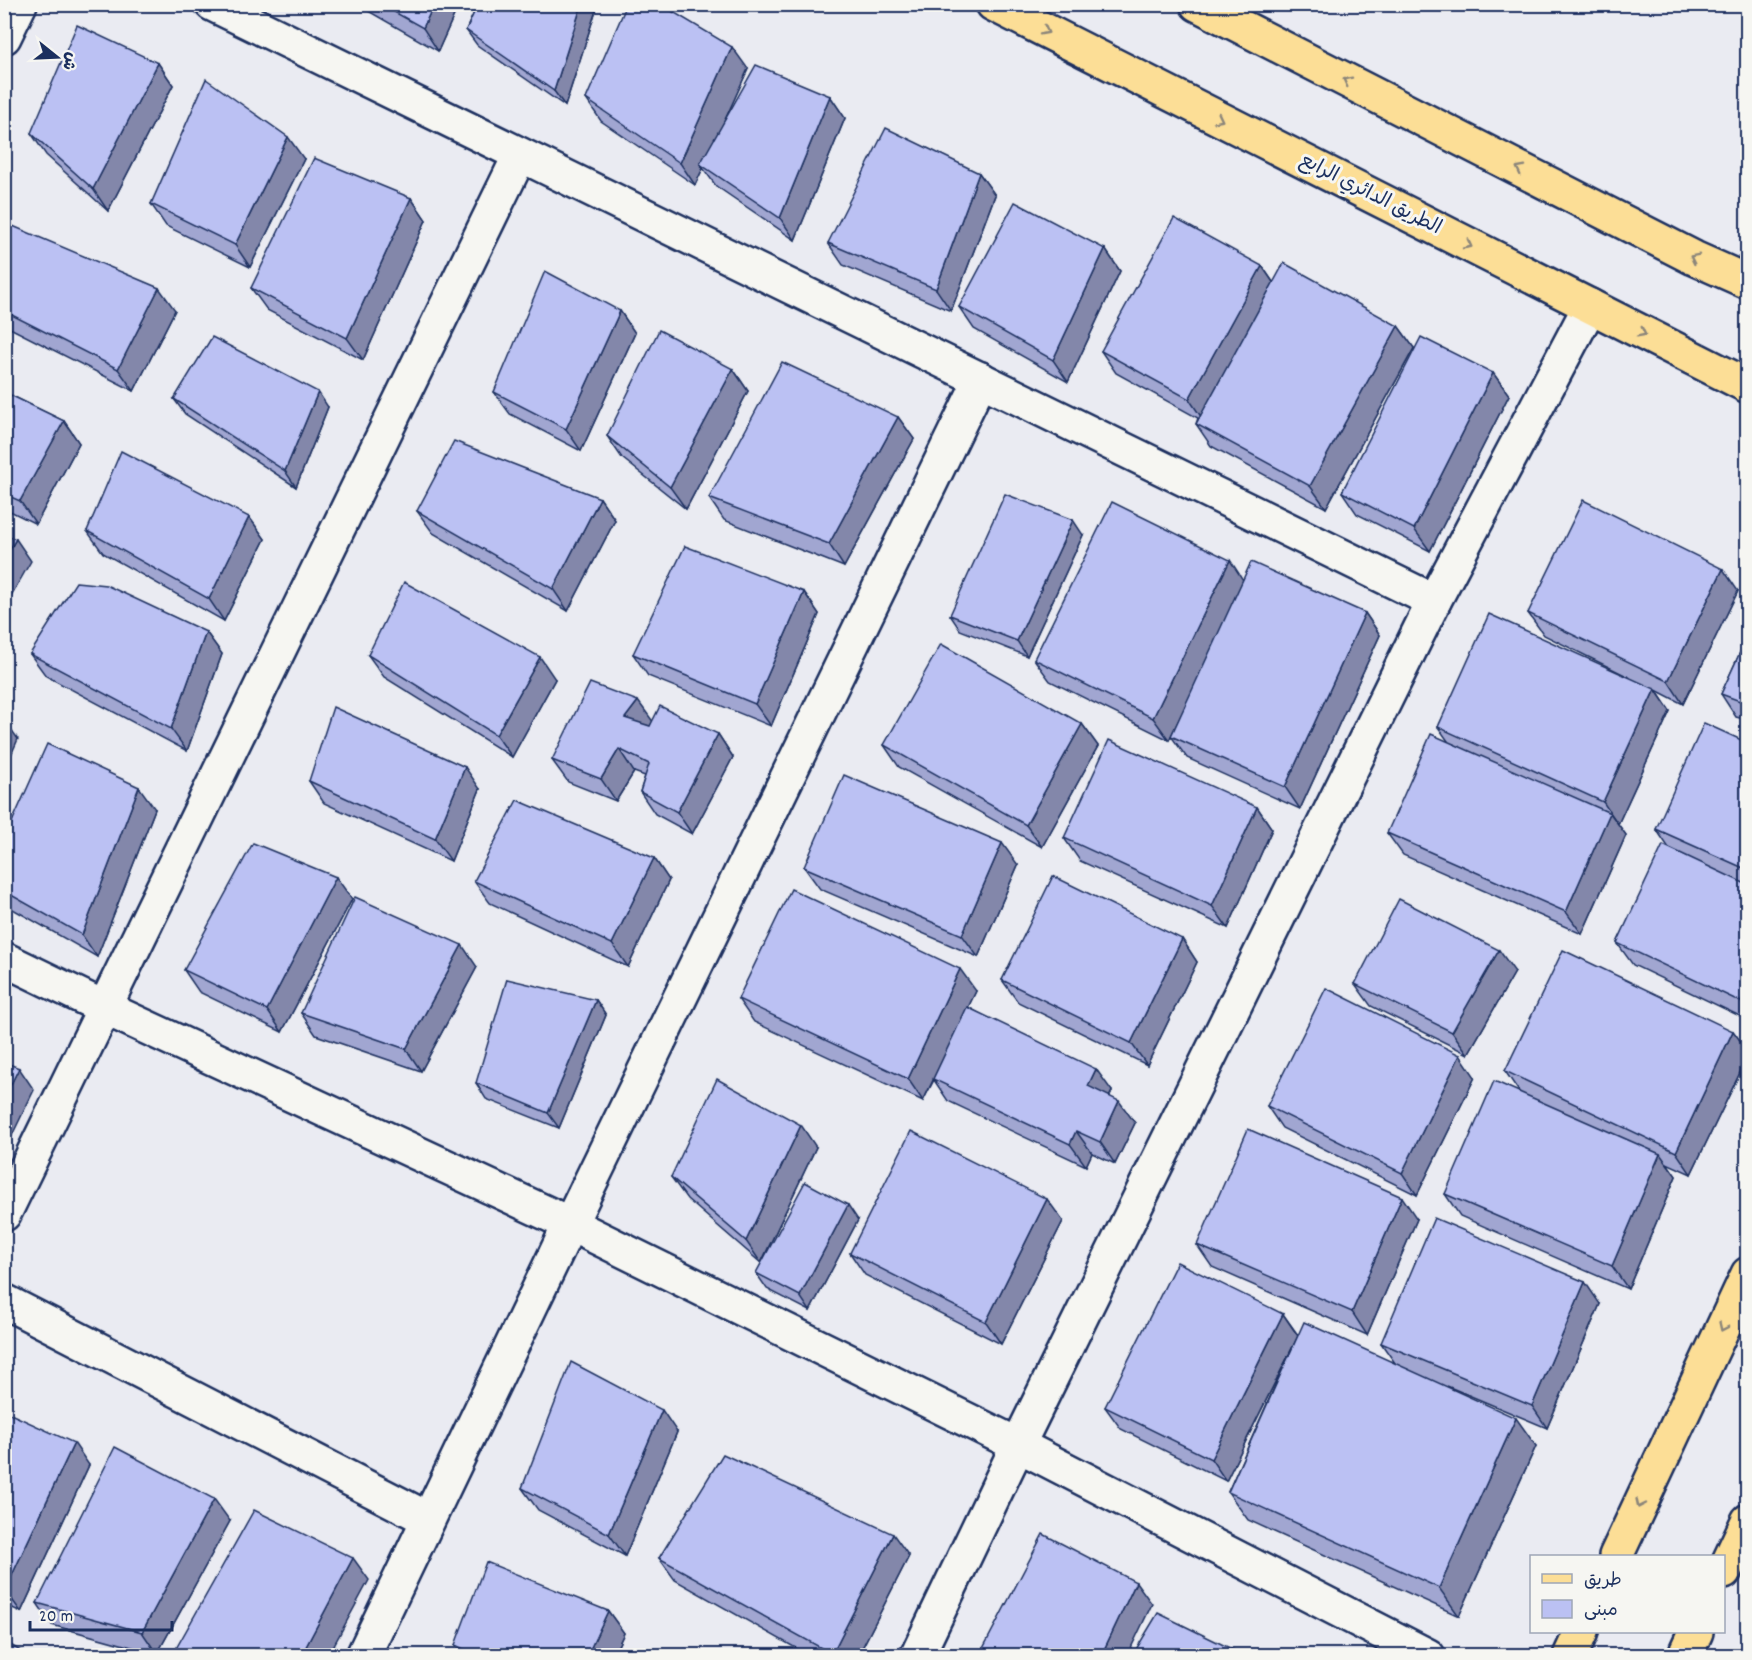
<svg xmlns="http://www.w3.org/2000/svg" width="1752" height="1660" font-family="Dekko,'Playpen Sans Arabic',sans-serif">
<rect width="100%" height="100%" fill="#eaebf2"/>
<filter id="ink" filterUnits="userSpaceOnUse"><feTurbulence type="fractalNoise" baseFrequency=".0167" numOctaves="2"/><feDisplacementMap in="SourceGraphic" scale="12" xChannelSelector="R" yChannelSelector="G"/><feConvolveMatrix kernelMatrix="1 2 1 2 8 2 1 2 1" color-interpolation-filters="sRGB"/></filter>
<g filter="url(#ink)">
<g fill="none" stroke-linecap="round" stroke-linejoin="round">
<g stroke="#1b2f5e" stroke-width="38">
<g id="minor">
<path d="M212 4 1434 601"/>
<path d="M4 37 20 4"/>
<path d="M4 959 105 1008 570 1224 1018 1445 1428 1656"/>
<path d="M4 1214 520 155"/>
<path d="M4 1301 428 1519"/>
<path d="M363 1656 570 1224 981 379"/>
<path d="M917 1656 1018 1445 1434 601 1590 306"/>
</g>
</g>
<g stroke="#1b2f5e" stroke-width="38">
<g id="primary">
<path d="M993 4 1748 386"/>
<path d="M1197 4 1694 258 1748 282"/>
<path d="M1616 1556 1748 1274"/>
<path d="M1724 1572 1748 1521"/>
<path d="M1570 1656 1581 1632"/>
<path d="M1685 1656 1696 1632"/>
</g>
</g>
<use href="#minor" stroke="#f6f6f2" stroke-width="33"/>
<use href="#primary" stroke="#fcde96" stroke-width="33"/>
</g>
<g fill="#a1a6d1" stroke="#1b2f5e" stroke-width="1.5">
<path d="M356 4H459L438 51Z"/>
<path d="M478 4H598L565 106 477 45 466 30Z"/>
<path d="M158 63 173 85 108 211 46 155 31 133Z"/>
<path d="M748 69 723 123 830 96 845 118 795 240 716 186 703 168 695 185 601 121 586 99Z"/>
<path d="M304 159 250 267 166 226 151 204Z"/>
<path d="M979 173 995 195 951 311 843 265 828 243Z"/>
<path d="M411 198 426 220 363 360 267 310 251 288Z"/>
<path d="M4 231 175 310 134 391 4 325Z"/>
<path d="M1105 249 1120 271 1068 382 974 329 959 307Z"/>
<path d="M1262 266 1273 282 1398 326 1414 348 1326 508 1211 446 1196 424 1198 418 1116 373 1101 351Z"/>
<path d="M620 311 635 333 581 451 510 414 494 392Z"/>
<path d="M733 369 748 391 686 509 622 458 607 436Z"/>
<path d="M1493 373 1509 395 1430 551 1357 514 1342 492Z"/>
<path d="M4 392 64 421 79 443 36 524 4 508Z"/>
<path d="M174 399 328 407 296 487 185 414Z"/>
<path d="M898 417 914 439 844 567 724 520 709 498Z"/>
<path d="M600 498 615 520 568 611 433 533 417 511Z"/>
<path d="M249 517 265 539 224 621 103 553 87 531Z"/>
<path d="M1083 535 1027 656 960 630 950 615Z"/>
<path d="M1243 579 1365 613 1380 635 1300 809 1187 758 1171 736 1183 711 1169 740 1050 681 1034 659Z"/>
<path d="M1738 591 1683 704 1656 690 1670 711 1618 824 1626 835 1582 934 1403 855 1387 833 1448 741 1438 727 1629 677 1544 635 1528 613Z"/>
<path d="M804 592 819 614 771 726 648 676 633 654Z"/>
<path d="M206 632 222 654 187 751 46 676 30 654Z"/>
<path d="M1748 635V720L1736 717 1721 694Z"/>
<path d="M368 655 555 679 512 757 384 677Z"/>
<path d="M652 721 718 734 733 757 692 834 655 814 640 792 645 776 634 772 616 801 568 782 552 760Z"/>
<path d="M1082 724 1098 746 1042 847 899 767 884 745Z"/>
<path d="M1748 743V1020L1633 965 1617 943 1669 848 1656 829Z"/>
<path d="M309 781 480 789 451 861 324 803Z"/>
<path d="M1257 807 1272 829 1228 928 1080 861 1064 838Z"/>
<path d="M155 809 97 957 4 904V840Z"/>
<path d="M654 858 669 880 628 967 490 903 474 881Z"/>
<path d="M1018 865 978 957 820 889 804 867Z"/>
<path d="M352 899 282 1032 199 992 184 970Z"/>
<path d="M1182 939 1197 962 1147 1065 1018 1002 1002 980Z"/>
<path d="M477 967 421 1071 316 1035 301 1013Z"/>
<path d="M1515 972 1468 1054 1371 1006 1355 984Z"/>
<path d="M976 991 968 1007 1112 1091 1109 1096 1135 1123 1115 1164 1092 1153 1086 1166 948 1101 934 1080 923 1101 754 1022 738 999Z"/>
<path d="M596 1000 606 1015 559 1128 486 1099 476 1083Z"/>
<path d="M1733 1031 1748 1051V1056L1691 1174 1667 1163 1676 1176 1628 1289 1460 1216 1445 1194 1520 1093 1505 1071Z"/>
<path d="M1475 1077 1417 1195 1282 1128 1267 1106Z"/>
<path d="M816 1147 761 1263 687 1199 671 1177Z"/>
<path d="M1417 1219 1367 1335 1212 1267 1197 1245Z"/>
<path d="M858 1220 810 1311 767 1289 756 1273Z"/>
<path d="M1063 1221 1001 1344 865 1275 850 1253Z"/>
<path d="M1600 1304 1547 1428 1447 1386 1536 1446 1459 1616 1248 1520 1228 1492 1289 1354 1226 1481 1121 1429 1105 1407 1283 1314 1298 1335 1395 1363 1381 1343Z"/>
<path d="M4 1411 89 1465 21 1612 4 1604Z"/>
<path d="M677 1432 625 1556 538 1510 522 1488Z"/>
<path d="M230 1521 157 1654 52 1625 37 1603Z"/>
<path d="M909 1556 858 1656H810L675 1580 659 1558Z"/>
<path d="M608 1611 624 1633 613 1656H462L455 1645Z"/>
</g>
<g fill="#8387aa" stroke="#1b2f5e" stroke-width="1.5">
<path d="M434 4H459L438 51 423 28Z"/>
<path d="M582 4H598L565 106 554 91Z"/>
<path d="M732 47 748 69 704 166 700 164 703 168 695 185 680 163Z"/>
<path d="M158 63 173 85 108 211 93 189Z"/>
<path d="M830 96 845 118 795 240 780 218Z"/>
<path d="M288 137 304 159 250 267 235 245Z"/>
<path d="M979 173 995 195 951 311 936 289Z"/>
<path d="M411 198 426 220 363 360 347 338Z"/>
<path d="M1105 249 1120 271 1068 382 1053 360Z"/>
<path d="M1262 266 1277 288 1204 421 1189 399Z"/>
<path d="M159 288 175 310 134 391 118 369Z"/>
<path d="M620 311 635 333 581 451 566 429Z"/>
<path d="M1398 326 1414 348 1326 508 1310 486Z"/>
<path d="M733 369 748 391 686 509 670 487Z"/>
<path d="M1493 373 1509 395 1430 551 1414 529Z"/>
<path d="M318 392 328 407 296 487 285 471Z"/>
<path d="M898 417 914 439 844 567 829 544Z"/>
<path d="M64 421 79 443 36 524 20 501Z"/>
<path d="M600 498 615 520 568 611 553 589Z"/>
<path d="M249 517 265 539 224 621 209 599Z"/>
<path d="M1073 520 1083 535 1027 656 1017 641Z"/>
<path d="M16 539 31 561 4 608V559Z"/>
<path d="M1230 560 1245 583 1169 740 1153 718Z"/>
<path d="M1723 569 1738 591 1683 704 1668 681Z"/>
<path d="M804 592 819 614 771 726 755 704Z"/>
<path d="M1365 613 1380 635 1300 809 1285 787Z"/>
<path d="M206 632 222 654 187 751 171 729Z"/>
<path d="M540 657 555 679 512 757 496 735Z"/>
<path d="M1655 689 1670 711 1618 824 1603 802Z"/>
<path d="M638 701 654 723 640 740 625 718Z"/>
<path d="M4 719 18 739 4 771Z"/>
<path d="M1082 724 1098 746 1042 847 1026 825Z"/>
<path d="M718 734 733 757 692 834 677 812Z"/>
<path d="M619 749 634 772 616 801 601 779Z"/>
<path d="M465 767 480 789 451 861 435 839Z"/>
<path d="M139 787 155 809 97 957 82 935Z"/>
<path d="M1257 807 1272 829 1228 928 1212 906Z"/>
<path d="M1610 813 1626 835 1582 934 1566 912Z"/>
<path d="M1002 843 1018 865 978 957 962 935Z"/>
<path d="M654 858 669 880 628 967 612 944Z"/>
<path d="M336 877 352 899 282 1032 267 1010Z"/>
<path d="M1182 939 1197 962 1147 1065 1131 1043Z"/>
<path d="M462 945 477 967 421 1071 406 1049Z"/>
<path d="M1499 950 1515 972 1468 1054 1452 1032Z"/>
<path d="M960 969 976 991 923 1101 908 1079Z"/>
<path d="M1748 989V1011L1741 1002Z"/>
<path d="M596 1000 606 1015 559 1128 548 1113Z"/>
<path d="M1733 1031 1748 1051V1056L1691 1174 1676 1152Z"/>
<path d="M1460 1055 1475 1077 1417 1195 1402 1173Z"/>
<path d="M19 1068 34 1090 4 1152V1098Z"/>
<path d="M1096 1069 1112 1091 1104 1108 1088 1086Z"/>
<path d="M1119 1101 1135 1123 1115 1164 1100 1142Z"/>
<path d="M801 1125 816 1147 761 1263 746 1241Z"/>
<path d="M1076 1131 1092 1153 1086 1166 1070 1144Z"/>
<path d="M1660 1154 1676 1176 1628 1289 1612 1266Z"/>
<path d="M1402 1197 1417 1219 1367 1335 1352 1312Z"/>
<path d="M1047 1199 1063 1221 1001 1344 986 1322Z"/>
<path d="M848 1205 858 1220 810 1311 800 1296Z"/>
<path d="M1585 1282 1600 1304 1547 1428 1532 1406Z"/>
<path d="M1283 1314 1298 1336 1226 1481 1211 1459Z"/>
<path d="M662 1410 677 1432 625 1556 609 1534Z"/>
<path d="M1516 1418 1536 1446 1459 1616 1439 1588Z"/>
<path d="M74 1443 89 1465 21 1612 5 1590Z"/>
<path d="M214 1499 230 1521 157 1654 142 1632Z"/>
<path d="M893 1534 909 1556 858 1656H833L832 1654Z"/>
<path d="M353 1558 369 1580 328 1656H301Z"/>
<path d="M1136 1582 1152 1604 1127 1656H1101Z"/>
<path d="M608 1611 624 1633 613 1656H587Z"/>
</g>
<g fill="#bbc1f3" stroke="#1b2f5e" stroke-width="1.5">
<path d="M380 4H434L423 28Z"/>
<path d="M478 4H582L554 91 466 30Z"/>
<path d="M627 4H660L732 47 680 163 586 99Z"/>
<path d="M77 25 158 63 93 189 31 133Z"/>
<path d="M756 65 830 96 780 218 700 164Z"/>
<path d="M206 79 288 137 235 245 151 204Z"/>
<path d="M886 128 979 173 936 289 828 243Z"/>
<path d="M314 158 411 198 347 338 251 288Z"/>
<path d="M1015 202 1105 249 1053 360 959 307Z"/>
<path d="M1174 218 1262 266 1189 399 1101 351Z"/>
<path d="M8 224 159 288 118 369 4 311V231Z"/>
<path d="M1284 263 1398 326 1310 486 1196 424Z"/>
<path d="M545 271 620 311 566 429 494 392Z"/>
<path d="M659 330 733 369 670 487 607 436Z"/>
<path d="M212 337 318 392 285 471 174 399Z"/>
<path d="M1421 337 1493 373 1414 529 1342 492Z"/>
<path d="M782 362 898 417 829 544 709 498Z"/>
<path d="M4 392 64 421 20 501 4 494Z"/>
<path d="M454 441 600 498 553 589 417 511Z"/>
<path d="M121 451 249 517 209 599 87 531Z"/>
<path d="M1005 494 1073 520 1017 641 950 615Z"/>
<path d="M1583 500 1723 569 1668 681 1528 613Z"/>
<path d="M1112 502 1230 560 1153 718 1034 659Z"/>
<path d="M4 535 16 539 4 559Z"/>
<path d="M685 546 804 592 755 704 633 654Z"/>
<path d="M1251 562 1365 613 1285 787 1171 736Z"/>
<path d="M76 582 106 585 206 632 171 729 30 654Z"/>
<path d="M404 582 540 657 496 735 368 655Z"/>
<path d="M1489 614 1655 689 1603 802 1438 727Z"/>
<path d="M1748 635V704L1721 694Z"/>
<path d="M941 644 1082 724 1026 825 884 745Z"/>
<path d="M590 683 638 701 625 718 650 726 660 706 718 734 677 812 640 792 649 764 619 749 601 779 552 760Z"/>
<path d="M333 707 465 767 435 839 309 781Z"/>
<path d="M1704 723 1748 743V870L1656 829Z"/>
<path d="M1431 734 1610 813 1566 912 1387 833Z"/>
<path d="M1109 740 1257 807 1212 906 1064 838Z"/>
<path d="M47 744 139 787 82 935 4 891V840Z"/>
<path d="M844 775 1002 843 962 935 804 867Z"/>
<path d="M517 800 654 858 612 944 474 881Z"/>
<path d="M253 843 336 877 267 1010 184 970Z"/>
<path d="M1663 845 1748 885V989L1741 1002 1617 943Z"/>
<path d="M1053 876 1182 939 1131 1043 1002 980Z"/>
<path d="M791 889 960 969 908 1079 738 999Z"/>
<path d="M355 897 462 945 406 1049 301 1013Z"/>
<path d="M1399 899 1499 950 1452 1032 1355 984Z"/>
<path d="M1563 950 1733 1031 1676 1152 1505 1071Z"/>
<path d="M507 979 596 1000 548 1113 476 1083Z"/>
<path d="M1326 988 1460 1055 1402 1173 1267 1106Z"/>
<path d="M967 1007 1096 1069 1088 1086 1119 1101 1100 1142 1076 1131 1070 1144 933 1079Z"/>
<path d="M4 1062 19 1068 4 1098Z"/>
<path d="M717 1079 801 1125 746 1241 671 1177Z"/>
<path d="M1494 1081 1660 1154 1612 1266 1445 1194Z"/>
<path d="M1248 1129 1402 1197 1352 1312 1197 1245Z"/>
<path d="M911 1131 1047 1199 986 1322 850 1253Z"/>
<path d="M805 1182 848 1205 800 1296 756 1273Z"/>
<path d="M1434 1218 1585 1282 1532 1406 1381 1343Z"/>
<path d="M1177 1262 1283 1314 1211 1459 1105 1407Z"/>
<path d="M1304 1322 1516 1418 1439 1588 1228 1492Z"/>
<path d="M571 1362 662 1410 609 1534 522 1488Z"/>
<path d="M4 1411 74 1443 5 1590 4 1589Z"/>
<path d="M115 1447 214 1499 142 1632 37 1603Z"/>
<path d="M723 1454 893 1534 832 1654 659 1558Z"/>
<path d="M254 1510 353 1558 301 1656H176L173 1654Z"/>
<path d="M1043 1534 1136 1582 1101 1656H979Z"/>
<path d="M486 1562 608 1611 587 1656H479L455 1645Z"/>
<path d="M1158 1613 1246 1656H1132Z"/>
<path d="M4 1641 27 1655V1656H4Z"/>
<path d="M685 1649 701 1656H682Z"/>
</g>
<defs><path id="oneway-chevron" d="M-2-3.5L2.5 0L-2 3.5" fill="none" stroke-width="1.6" stroke-linecap="round" stroke-linejoin="round" transform="scale(1.5)"/></defs>
<g stroke="#8c867a">
<use href="#oneway-chevron" transform="translate(1045 31) rotate(27)"/>
<use href="#oneway-chevron" transform="translate(1347 81) rotate(-153)"/>
<use href="#oneway-chevron" transform="translate(1219 119) rotate(27)"/>
<use href="#oneway-chevron" transform="translate(1520 169) rotate(-153)"/>
<use href="#oneway-chevron" transform="translate(1468 245) rotate(27)"/>
<use href="#oneway-chevron" transform="translate(1694 258) rotate(-154)"/>
<use href="#oneway-chevron" transform="translate(1642 333) rotate(27)"/>
<use href="#oneway-chevron" transform="translate(1723 1327) rotate(115)"/>
<use href="#oneway-chevron" transform="translate(1640 1504) rotate(115)"/>
</g>
</g>
<g text-anchor="middle" dominant-baseline="central" stroke-width="6" stroke-linejoin="round" paint-order="stroke">
<g font-size="20" fill="#1b2f5e" stroke="#f6f6f2">
<text transform="translate(1370 195) rotate(27)">الطريق الدائري الرابع</text>
</g>
</g>
<rect width="1752" height="1660" fill="none" stroke="#f6f6f2" stroke-width="24"/>
<rect x="12" y="12" width="1728" height="1636" fill="none" stroke="#1b2f5e" stroke-width="2" filter="url(#ink)"/>
<rect x="1530" y="1555" width="195" height="78" fill="#f6f6f2" stroke="#9ea6b7" stroke-width="1.5"/>
<rect x="1542" y="1574" width="30" height="9" fill="#fcde96" stroke="#9ea6b7" stroke-width="1.5"/>
<text x="1584" y="1585" font-size="18" fill="#1b2f5e">طريق</text>
<rect x="1542" y="1600" width="30" height="18" fill="#bbc1f3" stroke="#9ea6b7" stroke-width="1.5"/>
<text x="1584" y="1615" font-size="18" fill="#1b2f5e">مبنى</text>
<g transform="translate(57 57) rotate(108)" stroke="#f6f6f2" stroke-width="4.5" paint-order="stroke">
<path d="M0-4.5L10 22L0 15L-10 22Z" fill="#1b2f5e"/>
<text y="-9" font-size="16" font-weight="bold" text-anchor="middle" fill="#1b2f5e">ش</text>
</g>
<path d="M30 1621v9h142v-9" fill="none" stroke="#1b2f5e" stroke-width="3"/>
<text x="39" y="1621" font-size="18" fill="#1b2f5e" stroke="#f6f6f2" stroke-width="4.5" paint-order="stroke">20 m</text>
</svg>
